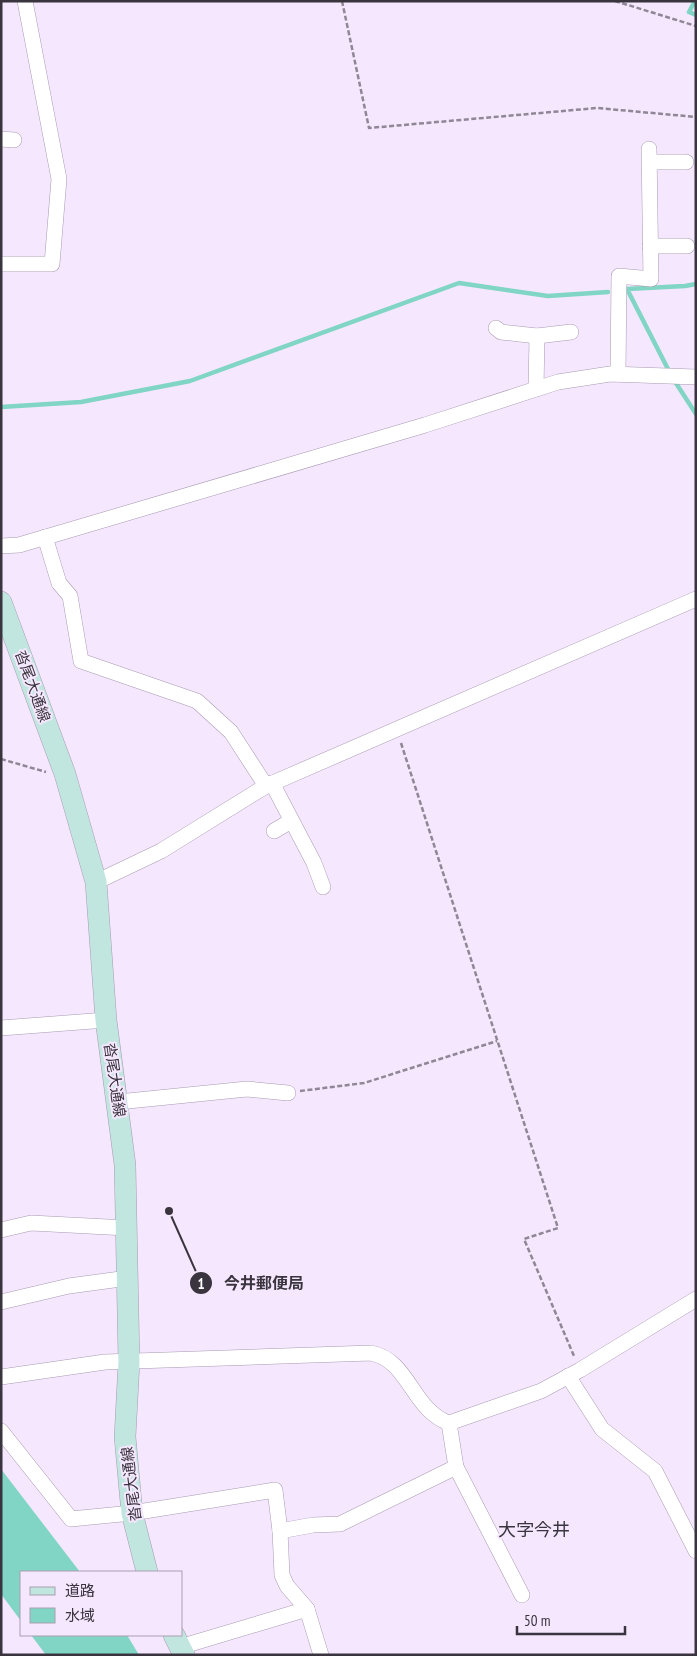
<svg xmlns="http://www.w3.org/2000/svg" width="697" height="1656" font-family="'PT Sans Narrow','Noto Sans JP',sans-serif">
<rect width="100%" height="100%" fill="#f5e7fe"/>
<g fill="#80d5c4">
<path d="M1 1469 80 1572H21V1621L1 1594Z"/>
<path d="M31 1635H127L139 1655H46Z"/>
</g>
<g fill="none" stroke-linecap="round" stroke-linejoin="round">
<g stroke="#80d5c4" stroke-width="4.5">
<path d="M695 1 689 12 696 15"/>
<path d="M670 373 627 289 685 286 696 284"/>
<path d="M674 380 696 414"/>
<path d="M1 407 81 402 190 381 459 283 548 296 608 292"/>
</g>
<g stroke="#a89bb1" stroke-width="16">
<g id="minor">
<path d="M1 139 14 140"/>
<path d="M650 162H686"/>
<path d="M650 246H687"/>
<path d="M1 264H52L59 179 25 1"/>
<path d="M496 328 501 332 537 336"/>
<path d="M618 374 619 276 651 279 649 149"/>
<path d="M536 389 537 336 571 332"/>
<path d="M45 537 59 583 70 596 81 661 197 701 231 732 266 786"/>
<path d="M1 546 19 545 425 425 558 382 610 374 696 377"/>
<path d="M272 783 314 863 323 887"/>
<path d="M274 831 291 821"/>
<path d="M96 882 161 851 266 786 696 599"/>
<path d="M1 1028 106 1020"/>
<path d="M118 1102 247 1089 288 1093"/>
<path d="M1 1230 31 1223 127 1228"/>
<path d="M1 1302 69 1286 128 1278"/>
<path d="M568 1376 602 1429 655 1471 696 1551"/>
<path d="M1 1377 105 1362 371 1353C409 1360 412 1410 449 1423L541 1391 580 1370 696 1299"/>
<path d="M449 1423 456 1467 522 1595"/>
<path d="M1 1431 71 1519 132 1513 275 1490 280 1531 282 1575 287 1586 307 1609 321 1655"/>
<path d="M280 1531 313 1525 340 1524 456 1467"/>
<path d="M180 1647 307 1609"/>
</g>
</g>
<g stroke="#a89bb1" stroke-width="22">
<g id="secondary">
<path d="M1 602 65 774 96 882 106 1020 125 1165 129 1362 125 1437 132 1513 147 1572"/>
<path d="M174 1635 184 1655"/>
</g>
</g>
<g stroke="#908796" stroke-width="2.5" stroke-dasharray="5 2.5" stroke-linecap="butt">
<path d="M342 1 369 128 597 108 696 117"/>
<path d="M615 1 696 26"/>
<path d="M401 743 558 1228 524 1239 574 1356"/>
<path d="M1 759 46 772"/>
<path d="M300 1091 364 1083 497 1041"/>
</g>
<use href="#minor" stroke="#fff" stroke-width="15"/>
<use href="#secondary" stroke="#c1e5df" stroke-width="21"/>
</g>
<g text-anchor="middle" dominant-baseline="central" stroke-width="4" stroke-linejoin="round" paint-order="stroke">
<g font-size="15" fill="#39343d" stroke="#f5e7fe">
<text transform="translate(33 686) rotate(70)">沓尾大通線</text>
<text transform="translate(115 1080) rotate(82)">沓尾大通線</text>
<text transform="translate(131 1484) rotate(-97)">沓尾大通線</text>
</g>
<g font-size="18" fill="#39343d" stroke="#f5e7fe">
<text x="534" y="1529">大字今井</text>
</g>
</g>
<path fill="none" stroke="#39343d" stroke-width="2" d="M169 1211L201 1283"/>
<g fill="#39343d" stroke="#f5e7fe" stroke-width="2">
<circle cx="169" cy="1211" r="5"/>
<circle cx="201" cy="1283" r="12"/>
</g>
<g font-size="15" text-anchor="middle" font-weight="bold" fill="#fff">
<text x="201" y="1289">1</text>
</g>
<g font-size="16" text-anchor="middle" font-weight="bold" fill="#39343d" stroke="#f5e7fe" stroke-width="4" stroke-linejoin="round" paint-order="stroke">
<text x="264" y="1289">今井郵便局</text>
</g>
<rect width="697" height="1656" fill="none" stroke="#39343d" stroke-width="5"/>
<rect x="20" y="1571" width="162" height="65" fill="#f5e7fe" stroke="#aa9fb1"/>
<rect x="30" y="1587" width="25" height="8" fill="#c1e5df" stroke="#aa9fb1"/>
<text x="65" y="1596" font-size="15" fill="#39343d">道路</text>
<rect x="30" y="1608" width="25" height="15" fill="#80d5c4" stroke="#aa9fb1"/>
<text x="65" y="1621" font-size="15" fill="#39343d">水域</text>
<path d="M517 1626v8h108v-8" fill="none" stroke="#39343d" stroke-width="2.5"/>
<text x="524" y="1626" font-size="15" fill="#39343d" stroke="#f5e7fe" stroke-width="4" paint-order="stroke">50 m</text>
</svg>
